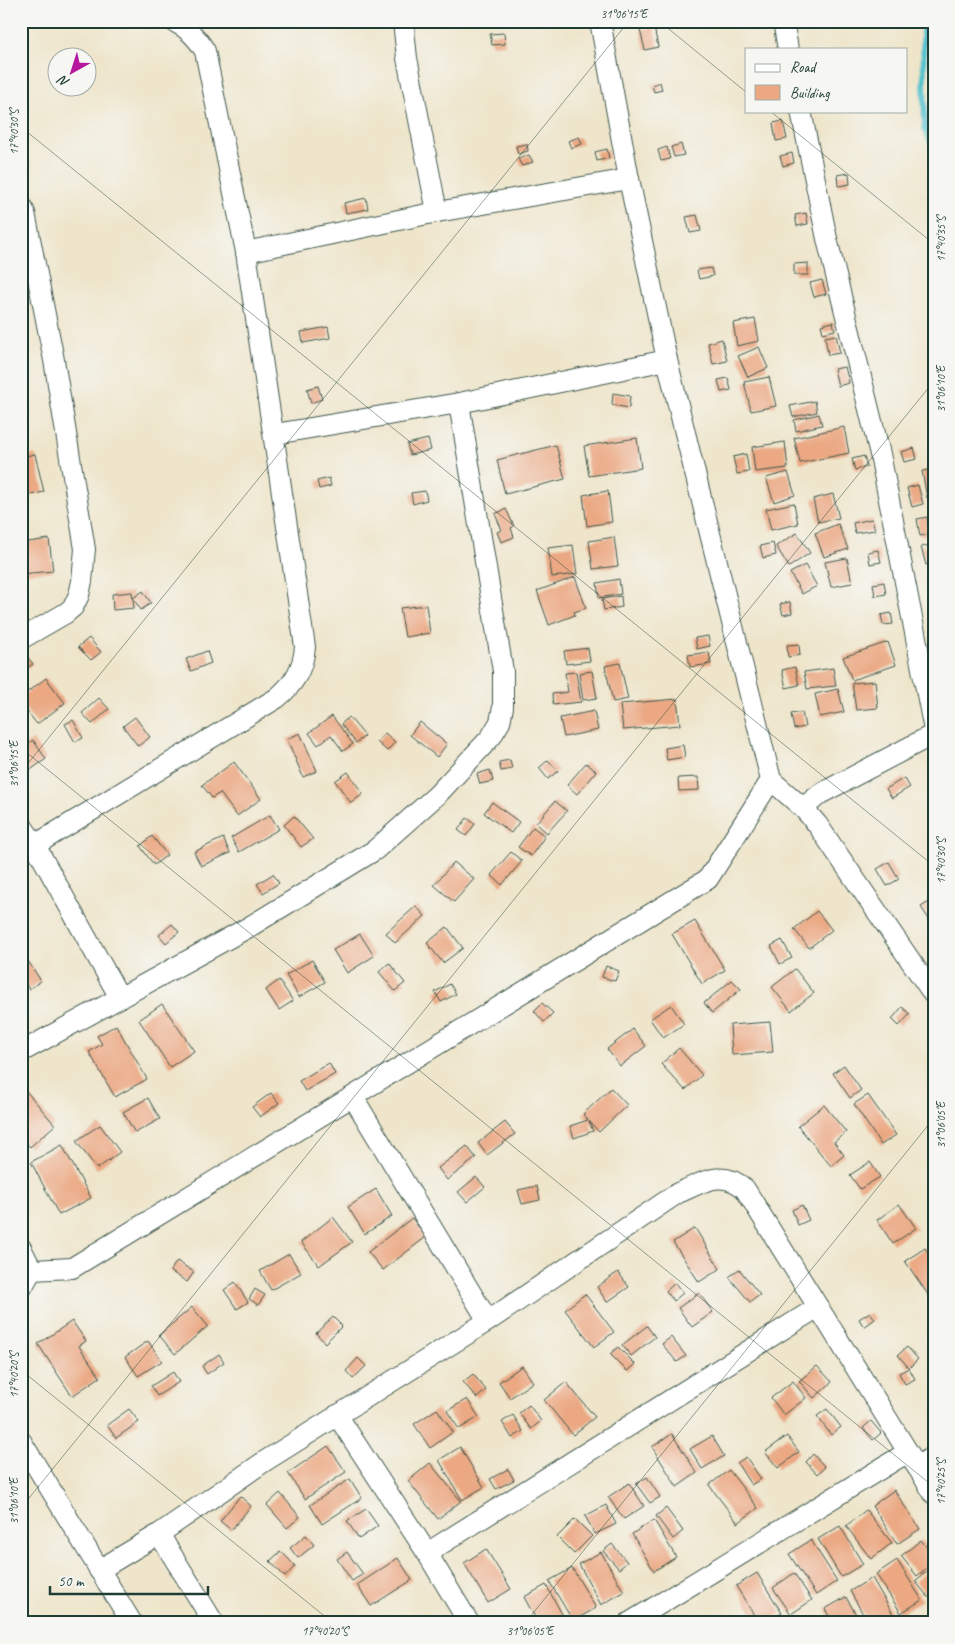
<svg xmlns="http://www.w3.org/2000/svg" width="955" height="1644" font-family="Caveat,sans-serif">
<rect width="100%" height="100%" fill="#f6f6f2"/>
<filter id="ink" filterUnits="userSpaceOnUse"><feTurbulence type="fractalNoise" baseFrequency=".02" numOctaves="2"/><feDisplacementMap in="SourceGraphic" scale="10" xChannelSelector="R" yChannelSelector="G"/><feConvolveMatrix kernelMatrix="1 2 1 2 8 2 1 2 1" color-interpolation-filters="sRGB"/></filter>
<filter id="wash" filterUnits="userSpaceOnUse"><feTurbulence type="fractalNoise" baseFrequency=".0096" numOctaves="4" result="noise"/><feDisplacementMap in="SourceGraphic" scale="20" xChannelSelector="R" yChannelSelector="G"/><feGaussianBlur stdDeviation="1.12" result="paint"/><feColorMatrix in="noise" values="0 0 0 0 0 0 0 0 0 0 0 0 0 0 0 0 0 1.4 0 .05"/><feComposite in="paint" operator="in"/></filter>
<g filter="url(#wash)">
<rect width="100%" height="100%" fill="#eee5cb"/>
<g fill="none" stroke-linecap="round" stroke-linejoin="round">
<path stroke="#56c3ce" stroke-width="6" d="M926 21 923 28 925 128 934 149"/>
</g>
<g id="blocks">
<g fill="#eba883">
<path d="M654 27 658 47 645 50 640 30Z"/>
<path d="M504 33 505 44 492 45 490 34Z"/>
<path d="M660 82 662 90 654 92 652 85Z"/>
<path d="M783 121 787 139 776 141 773 123Z"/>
<path d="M579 137 582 144 571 148 568 141Z"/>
<path d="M527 144 528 151 518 154 516 146Z"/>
<path d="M681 144 684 155 674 157 671 147Z"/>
<path d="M667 147 670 159 661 161 658 150Z"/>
<path d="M607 149 609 158 597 161 595 152Z"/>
<path d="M792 153 794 163 783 166 780 156Z"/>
<path d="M529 155 533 162 522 166 518 159Z"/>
<path d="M849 173 850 184 838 186 837 175Z"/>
<path d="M366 198 368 209 346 213 344 203Z"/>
<path d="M806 213 808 224 797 226 795 215Z"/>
<path d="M697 215 701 231 690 233 686 217Z"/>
<path d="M808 263V275H794V264Z"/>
<path d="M711 268 713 276 699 279 697 270Z"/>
<path d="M822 280 826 294 814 297 810 283Z"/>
<path d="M755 319 759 341 737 346 733 323Z"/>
<path d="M833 322 835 330 823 333 821 325Z"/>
<path d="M328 327 330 338 303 343 301 332Z"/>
<path d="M836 335 840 353 828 355 825 337Z"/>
<path d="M722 339 727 361 713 364 708 343Z"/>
<path d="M759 347 768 368 748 377 738 356Z"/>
<path d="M845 367 849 383 838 386 834 369Z"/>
<path d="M769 377 776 406 751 411 744 382Z"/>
<path d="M728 378 731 390 721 392 718 380Z"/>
<path d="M318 386 322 399 311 403 307 389Z"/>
<path d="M613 393 630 396 629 408 612 405Z"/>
<path d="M815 401 817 412 793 417 790 406Z"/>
<path d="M819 414 822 425 796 431 794 420Z"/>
<path d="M844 427 849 453 800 463 794 438Z"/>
<path d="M637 438 641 468 589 476 584 446Z"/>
<path d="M428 439 431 450 410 455 407 444Z"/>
<path d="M785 442 788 468 755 472 752 447Z"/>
<path d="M556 445 565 479 505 494 497 460Z"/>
<path d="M914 448 917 459 904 462 901 452Z"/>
<path d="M35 454 44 492 21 497V457Z"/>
<path d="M746 454 749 472 737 474 733 457Z"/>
<path d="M864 456 867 467 855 470 852 459Z"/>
<path d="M934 469V496L927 498 922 471Z"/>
<path d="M788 472 795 495 774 502 766 478Z"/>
<path d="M329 478 331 486 319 489 317 481Z"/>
<path d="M918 485 923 504 912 507 907 488Z"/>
<path d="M425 491 427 500 413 504 411 493Z"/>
<path d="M608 491 612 522 587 526 583 495Z"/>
<path d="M833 494 839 518 818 522 813 499Z"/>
<path d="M794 503 798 524 771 530 766 509Z"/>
<path d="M506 509 514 526 511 528 514 537 501 542 497 532 502 530 495 514Z"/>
<path d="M927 517 930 534 920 536 917 519Z"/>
<path d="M872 519 875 530 855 533 853 523Z"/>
<path d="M838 524 848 549 824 557 815 533Z"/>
<path d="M797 533 810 553 789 567 776 546Z"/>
<path d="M614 537 618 566 593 569 589 541Z"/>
<path d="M49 539 53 571 21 574V543Z"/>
<path d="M773 543 776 555 763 558 760 546Z"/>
<path d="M933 544 934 563 926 565 921 547Z"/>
<path d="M573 545 577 574 552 577 548 548Z"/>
<path d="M878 550 881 562 870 564 868 552Z"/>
<path d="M847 558 852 583 831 587 825 562Z"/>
<path d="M805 565 817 586 802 594 790 573Z"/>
<path d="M575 577 586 608 574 612 575 615 549 625 537 591Z"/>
<path d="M619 579 621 594 599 598 597 583Z"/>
<path d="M884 582 886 594 875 596 873 584Z"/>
<path d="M143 591 151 603 141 610 133 598Z"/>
<path d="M132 592 134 608 113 610 112 594Z"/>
<path d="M621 596 622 607 604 610 602 599Z"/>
<path d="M790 602 792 613 783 615 780 604Z"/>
<path d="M426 605 430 633 405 637 400 608Z"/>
<path d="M891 613 893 624 883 625 881 615Z"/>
<path d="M708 636 710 646 697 649 695 638Z"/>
<path d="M89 638 101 652 91 660 78 647Z"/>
<path d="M888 642 896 665 852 680 843 657Z"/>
<path d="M799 644 800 655 788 657 787 645Z"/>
<path d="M588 648 590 661 566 664 564 651Z"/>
<path d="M207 651 211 663 191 671 186 659Z"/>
<path d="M709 652 711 664 690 667 688 655Z"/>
<path d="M24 653 33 664 21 672V655Z"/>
<path d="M620 663 628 699 613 702 605 666Z"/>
<path d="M795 667 799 685 786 688 782 670Z"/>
<path d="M833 668 836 686 807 689 804 672Z"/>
<path d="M592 671 597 698 583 700 579 673Z"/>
<path d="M576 672 581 702 553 705 552 694 568 692 565 673Z"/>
<path d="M46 678 65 703 37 724 21 704V697Z"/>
<path d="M875 681 878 708 856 710 852 683Z"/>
<path d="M838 689 844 712 820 717 815 694Z"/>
<path d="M99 698 109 709 92 724 82 713Z"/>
<path d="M677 699 680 725 623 730 620 704Z"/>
<path d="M594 711 598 730 564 737 560 718Z"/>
<path d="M802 712 805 727 794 729 791 714Z"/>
<path d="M332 716 353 744 343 751 331 735 318 745 309 733Z"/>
<path d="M135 717 150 737 138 746 123 726Z"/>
<path d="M349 717 365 736 356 743 341 724Z"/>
<path d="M73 720 83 738 75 742 65 724Z"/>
<path d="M420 722 447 744 437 757 410 735Z"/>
<path d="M300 733 317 771 303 777 287 739Z"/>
<path d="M385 733 395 742 387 751 377 742Z"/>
<path d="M33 740 46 759 22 776 21 748Z"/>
<path d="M683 745 685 757 667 760 665 748Z"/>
<path d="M510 760 512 769 501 771 499 762Z"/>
<path d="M548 760 558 771 548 779 539 768Z"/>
<path d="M234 762 261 799 237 816 220 793 212 798 202 785Z"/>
<path d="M586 763 596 771 577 794 567 785Z"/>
<path d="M490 770 493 781 480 784 477 774Z"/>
<path d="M348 772 363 794 351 803 335 781Z"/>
<path d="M698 777 699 790 679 791 678 778Z"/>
<path d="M904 778 910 787 892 798 886 789Z"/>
<path d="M555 801 567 811 547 833 536 823Z"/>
<path d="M492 802 519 822 511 833 484 813Z"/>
<path d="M270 815 279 829 239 852 231 838Z"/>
<path d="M294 816 313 839 301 847 284 825Z"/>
<path d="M467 818 475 824 466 836 458 830Z"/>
<path d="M533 827 545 836 531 856 518 847Z"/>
<path d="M152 836 167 855 154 865 140 846Z"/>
<path d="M223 838 230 853 201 866 194 852Z"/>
<path d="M511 852 522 861 502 885 491 875Z"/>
<path d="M454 862 474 879 454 902 434 885Z"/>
<path d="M889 862 899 879 887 886 877 869Z"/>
<path d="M273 874 279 883 263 893 257 884Z"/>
<path d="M934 899V927L921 907Z"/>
<path d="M416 906 425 916 395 943 386 933Z"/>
<path d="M817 911 832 930 809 948 794 929Z"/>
<path d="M695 921 725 970 702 984 672 934Z"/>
<path d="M172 924 179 932 166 943 159 935Z"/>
<path d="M447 927 463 948 443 963 427 943Z"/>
<path d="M360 934 374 956 347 973 333 950Z"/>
<path d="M782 940 792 958 780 964 771 946Z"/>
<path d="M312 960 325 982 299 997 286 975Z"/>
<path d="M28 961 41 981 29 989 21 977V965Z"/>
<path d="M389 963 405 983 395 991 379 972Z"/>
<path d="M606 966 619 971 615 981 602 977Z"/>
<path d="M795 969 814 993 791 1011 772 987Z"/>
<path d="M279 980 293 1001 279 1010 266 990Z"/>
<path d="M732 980 741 989 712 1013 704 1003Z"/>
<path d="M450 984 456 994 441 1002 435 992Z"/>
<path d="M542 1003 553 1013 544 1022 534 1011Z"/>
<path d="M162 1004 194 1051 170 1067 139 1020Z"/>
<path d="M671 1005 684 1024 663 1038 650 1019Z"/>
<path d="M902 1007 910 1014 899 1026 892 1019Z"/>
<path d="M770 1022 773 1052 732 1055 730 1025Z"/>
<path d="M116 1025 147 1079 115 1097 89 1052 102 1044 97 1036Z"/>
<path d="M633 1029 646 1046 620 1066 607 1049Z"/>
<path d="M679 1048 702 1075 685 1090 661 1064Z"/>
<path d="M329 1063 335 1074 305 1091 299 1081Z"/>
<path d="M844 1065 861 1090 850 1098 833 1073Z"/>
<path d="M21 1085 55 1125 30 1147 21 1137Z"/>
<path d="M611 1088 627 1105 599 1132 589 1121 593 1131 574 1138 570 1126 588 1120 583 1114Z"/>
<path d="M271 1093 279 1103 260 1117 252 1107Z"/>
<path d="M868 1095 896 1135 881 1145 854 1104Z"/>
<path d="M148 1098 160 1119 135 1133 123 1112Z"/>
<path d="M824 1105 846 1132 834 1142 844 1155 831 1166 798 1126Z"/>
<path d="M505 1122 515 1134 487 1155 478 1143Z"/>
<path d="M100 1125 120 1152 97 1169 76 1141Z"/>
<path d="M62 1145 91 1198 59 1215 31 1162Z"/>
<path d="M467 1146 476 1158 447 1180 438 1168Z"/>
<path d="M870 1162 880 1177 860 1189 850 1175Z"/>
<path d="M476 1177 485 1187 467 1202 458 1192Z"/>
<path d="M537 1186 540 1200 522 1204 518 1190Z"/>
<path d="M376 1189 392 1216 365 1234 348 1207Z"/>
<path d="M899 1204 916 1228 893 1244 877 1220Z"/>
<path d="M802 1205 809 1220 798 1225 792 1210Z"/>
<path d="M333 1217 352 1242 319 1266 301 1242Z"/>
<path d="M412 1218 426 1237 383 1270 368 1252Z"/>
<path d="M695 1228 720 1269 699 1282 673 1242Z"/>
<path d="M925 1248 934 1261V1297L931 1299 905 1261Z"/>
<path d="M289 1254 301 1273 271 1290 260 1271Z"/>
<path d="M177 1261 194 1272 187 1282 170 1271Z"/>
<path d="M739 1269 760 1295 750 1302 729 1277Z"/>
<path d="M618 1272 629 1287 607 1302 597 1287Z"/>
<path d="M235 1282 248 1302 237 1309 224 1290Z"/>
<path d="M675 1283 683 1293 674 1301 666 1291Z"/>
<path d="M255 1289 265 1295 258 1305 249 1299Z"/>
<path d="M699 1293 713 1312 692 1327 678 1308Z"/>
<path d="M585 1294 614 1332 594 1347 565 1310Z"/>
<path d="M192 1307 208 1326 175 1354 159 1335Z"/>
<path d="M870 1312 875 1319 864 1327 859 1319Z"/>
<path d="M333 1317 342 1326 325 1343 316 1333Z"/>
<path d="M72 1321 86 1341 79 1346 100 1377 72 1396 38 1344Z"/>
<path d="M647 1326 655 1337 631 1356 622 1345Z"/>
<path d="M671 1337 686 1356 677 1362 662 1344Z"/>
<path d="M148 1341 162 1361 138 1376 125 1357Z"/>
<path d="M618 1347 635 1364 627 1371 610 1354Z"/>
<path d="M907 1347 918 1359 909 1368 898 1355Z"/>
<path d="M219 1354 224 1362 207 1374 202 1366Z"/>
<path d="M358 1358 366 1366 353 1379 346 1371Z"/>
<path d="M522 1366 533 1382 510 1398 499 1382Z"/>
<path d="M817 1366 832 1382 814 1398 799 1381Z"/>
<path d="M909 1368 915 1379 905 1384 899 1373Z"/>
<path d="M173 1372 179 1382 157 1396 151 1386Z"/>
<path d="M473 1374 486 1390 477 1398 463 1382Z"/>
<path d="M793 1381 806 1398 784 1415 771 1398Z"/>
<path d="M566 1382 595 1417 573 1435 544 1400Z"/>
<path d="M467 1399 479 1417 459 1429 447 1411Z"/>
<path d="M529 1405 541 1421 531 1429 519 1413Z"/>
<path d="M129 1409 139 1422 116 1438 107 1425Z"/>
<path d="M437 1409 453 1432 430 1448 414 1424Z"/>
<path d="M827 1409 841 1427 831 1435 817 1416Z"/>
<path d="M513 1415 523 1431 512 1438 502 1422Z"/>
<path d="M871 1421 881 1433 873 1440 863 1428Z"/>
<path d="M672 1434 697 1473 677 1487 652 1447Z"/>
<path d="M712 1436 724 1456 702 1469 690 1449Z"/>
<path d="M787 1436 799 1452 778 1468 765 1452Z"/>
<path d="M328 1446 346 1472 305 1499 288 1473Z"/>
<path d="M460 1447 484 1487 462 1500 439 1460Z"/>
<path d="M813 1454 825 1467 817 1474 806 1462Z"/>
<path d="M746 1457 761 1479 751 1485 737 1463Z"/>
<path d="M430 1463 461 1501 438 1519 408 1481Z"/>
<path d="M508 1469 514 1480 496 1489 490 1479Z"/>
<path d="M729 1470 758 1508 738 1523 709 1485Z"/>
<path d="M647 1477 660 1497 650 1503 636 1484Z"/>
<path d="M350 1479 362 1498 322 1524 310 1505Z"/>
<path d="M629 1483 644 1506 624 1519 608 1497Z"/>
<path d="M894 1490 920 1529 897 1544 872 1506Z"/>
<path d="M280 1493 300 1517 287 1528 267 1505Z"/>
<path d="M240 1496 251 1506 231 1530 220 1521Z"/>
<path d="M606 1505 616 1524 595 1534 585 1516Z"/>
<path d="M666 1508 683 1531 673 1539 656 1516Z"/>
<path d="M366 1509 378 1526 359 1539 347 1521Z"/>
<path d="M866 1510 892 1543 871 1559 846 1526Z"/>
<path d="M575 1519 592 1536 574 1554 557 1537Z"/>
<path d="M654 1520 676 1557 654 1571 632 1534Z"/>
<path d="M840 1526 863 1564 841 1577 818 1539Z"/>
<path d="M306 1535 314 1545 298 1558 290 1548Z"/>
<path d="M811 1540 837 1581 816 1595 789 1554Z"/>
<path d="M921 1540 934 1556V1562L917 1576 901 1556Z"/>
<path d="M612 1544 627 1562 619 1569 603 1551Z"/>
<path d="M486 1549 511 1589 488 1603 464 1563Z"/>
<path d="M281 1551 295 1566 285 1577 270 1561Z"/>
<path d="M347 1552 363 1574 352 1581 337 1559Z"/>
<path d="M601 1552 624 1592 601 1605 579 1564Z"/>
<path d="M398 1558 412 1580 371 1606 357 1585Z"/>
<path d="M897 1560 922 1600 901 1613 876 1574Z"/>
<path d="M934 1566V1594L929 1598 915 1581Z"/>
<path d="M572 1568 596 1608 573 1621 549 1581Z"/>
<path d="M757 1573 782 1613 771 1619 774 1623H759L736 1586Z"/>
<path d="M794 1573 812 1600 791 1614 773 1588Z"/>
<path d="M872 1578 897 1621 895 1623H868L850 1591Z"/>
<path d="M546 1585 567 1623H538L524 1597Z"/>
<path d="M846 1597 861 1623H833L825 1609Z"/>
</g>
</g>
</g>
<g filter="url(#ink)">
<use href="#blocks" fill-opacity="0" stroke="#3e564b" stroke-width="1"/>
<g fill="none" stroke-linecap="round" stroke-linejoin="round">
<g stroke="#3e564b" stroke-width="22">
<g id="street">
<path d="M403 21 407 58 437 212"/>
<path d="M783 21 788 49"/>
<path d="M801 111 827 239 880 454 934 730"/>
<path d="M21 205 25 213 54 360 85 549 82 581 79 595 73 607 66 613 21 639"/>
<path d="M246 252 437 212 629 179"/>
<path d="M275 434 459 403 667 360"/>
<path d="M771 780 803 808 817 824 934 995"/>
<path d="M803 808 820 794 934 734"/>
<path d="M21 824 35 845 120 998"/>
<path d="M35 845 277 698C294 684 303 669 305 647L246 252 205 51C197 37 188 28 173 21"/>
<path d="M21 1052 249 927 375 850 437 795 491 737 500 722 503 707V671L459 403"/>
<path d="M353 1097 488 1321"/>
<path d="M21 1248 32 1270 21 1289"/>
<path d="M32 1270 72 1268 708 879 771 780 667 360 629 179 600 21"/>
<path d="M337 1415 427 1553 469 1623"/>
<path d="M21 1441 132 1623"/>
<path d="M917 1467 934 1456"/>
<path d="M159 1534 214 1623"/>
<path d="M427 1553 818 1307"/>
<path d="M99 1570 159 1534 265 1461 488 1321 678 1193C702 1183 722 1168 745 1189L934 1494"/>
<path d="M629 1623 908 1452"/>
</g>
</g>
<use href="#street" stroke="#fff" stroke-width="20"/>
</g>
</g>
<path fill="none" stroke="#1f3d34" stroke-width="1" stroke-opacity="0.45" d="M659 21 746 92M21 36 33 21M770 111 934 244M21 127 934 866M21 748 934 1487M21 772 629 21M21 1370 333 1623M21 1508 934 381M525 1623 934 1118"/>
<rect width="955" height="1644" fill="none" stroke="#f6f6f2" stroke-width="55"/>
<rect x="745" y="48" width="162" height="65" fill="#f6f6f2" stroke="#a0aca6"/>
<rect x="755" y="64" width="25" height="8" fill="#ffffff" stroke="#a0aca6"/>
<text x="790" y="72" font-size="15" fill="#1f3d34">Road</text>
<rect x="755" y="85" width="25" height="15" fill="#eba883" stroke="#a0aca6"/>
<text x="790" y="98" font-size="15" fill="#1f3d34">Building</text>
<g transform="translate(72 72) rotate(219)"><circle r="24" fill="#f6f6f2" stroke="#a0aca6"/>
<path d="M0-4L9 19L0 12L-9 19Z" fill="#b5179e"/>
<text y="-8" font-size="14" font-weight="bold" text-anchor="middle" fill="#1f3d34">N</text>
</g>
<path d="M50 1586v8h158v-8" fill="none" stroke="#1f3d34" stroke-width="2.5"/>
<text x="58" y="1586" font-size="15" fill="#1f3d34" stroke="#f6f6f2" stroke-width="4" paint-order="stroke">50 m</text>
<rect x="28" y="28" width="900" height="1588" fill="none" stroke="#1f3d34" stroke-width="2"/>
<g font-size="12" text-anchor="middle" fill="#1f3d34">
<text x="624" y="18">31°06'15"E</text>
<text transform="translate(14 132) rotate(-90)" y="4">17°40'30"S</text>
<text transform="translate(941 239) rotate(-90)" y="4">17°40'35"S</text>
<text transform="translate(941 389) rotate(-90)" y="4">31°06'10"E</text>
<text transform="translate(14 764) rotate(-90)" y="4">31°06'15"E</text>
<text transform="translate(941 861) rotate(-90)" y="4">17°40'30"S</text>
<text transform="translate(941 1125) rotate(-90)" y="4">31°06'05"E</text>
<text transform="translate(14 1375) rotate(-90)" y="4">17°40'20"S</text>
<text transform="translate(941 1482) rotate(-90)" y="4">17°40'25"S</text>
<text transform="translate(14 1501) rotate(-90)" y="4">31°06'10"E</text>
<text x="325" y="1635">17°40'20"S</text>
<text x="530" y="1635">31°06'05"E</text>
</g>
</svg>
